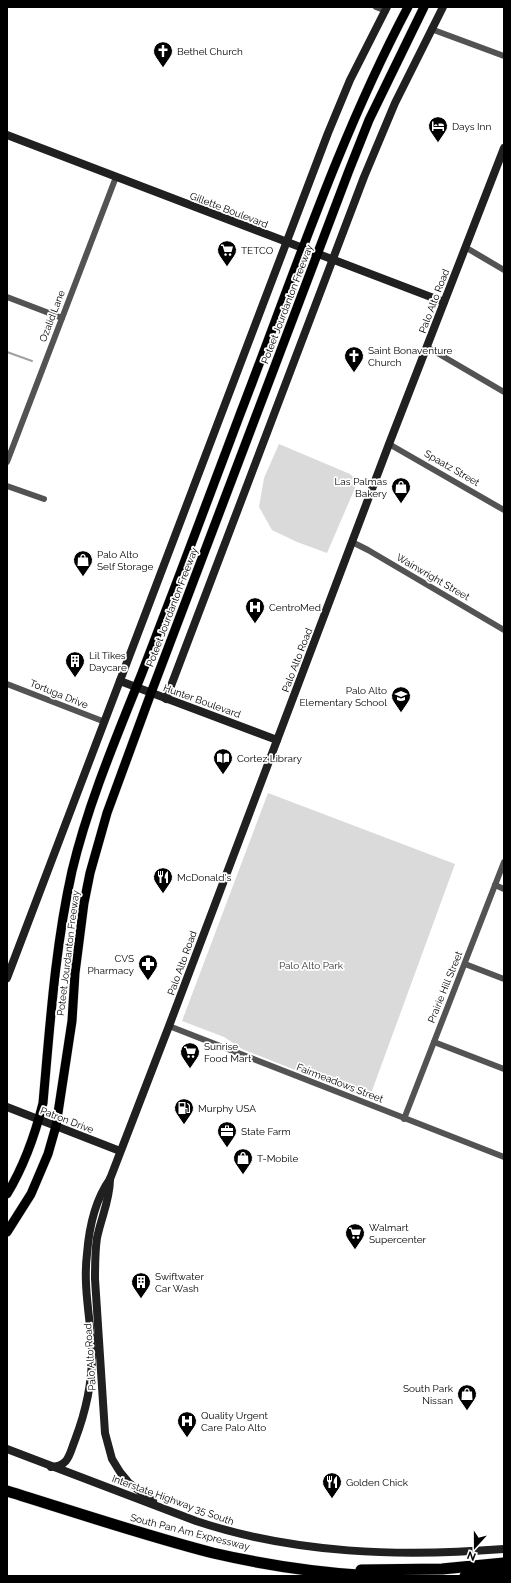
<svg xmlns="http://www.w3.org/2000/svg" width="511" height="1583" font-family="Raleway,sans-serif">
<rect width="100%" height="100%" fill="#fff"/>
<g fill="#dadada">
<path d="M279 444 350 474 355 479V488L327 553 297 542 272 530 259 507 264 478Z"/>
<path d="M268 793 455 864 369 1099 242 1049 224 1037 182 1021Z"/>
</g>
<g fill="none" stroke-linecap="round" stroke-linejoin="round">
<path stroke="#a1a1a1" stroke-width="2" d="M7 352 32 361"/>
<g stroke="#dbdbdb" stroke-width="10">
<g id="primary">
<path d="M7 1194C24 1166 35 1135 43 1103 50 1025 55 947 72 871 88 804 116 738 142 673 175 588 207 502 239 417 292 280 339 137 408 7"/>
<path d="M7 1232 31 1194 48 1154 56 1126 72 1021 75 973 84 903 90 873 107 813 151 693 348 173 369 120 424 7"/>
</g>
</g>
<g stroke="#dbdbdb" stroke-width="12">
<g id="highway">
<path d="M7 1491C75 1512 143 1535 213 1553 265 1565 318 1573 371 1576"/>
<path d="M361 1570 442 1569 504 1563"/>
<path d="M465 1576 504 1573"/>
</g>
</g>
<g stroke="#535353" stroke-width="6">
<path d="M376 7 386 11"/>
<path d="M431 29 504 56"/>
<path d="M465 247 504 270"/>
<path d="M7 297 62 318"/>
<path d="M427 347 504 392"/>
<path d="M389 444 504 510"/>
<path d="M7 462 116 177"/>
<path d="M7 486 44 499"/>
<path d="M352 542 368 550 504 630"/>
<path d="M7 684 105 722"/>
<path d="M495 885 504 889"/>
<path d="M465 964 504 979"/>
<path d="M169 1026 504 1157"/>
<path d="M434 1042 504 1069"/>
<path d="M404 1119 504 862"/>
</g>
<g stroke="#202020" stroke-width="8">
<path d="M7 135 444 302"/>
<path d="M120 681 277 740"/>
<path d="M166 699 364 177 395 103 443 7"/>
<path d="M7 978 328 133 350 80 387 7"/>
<path d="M7 1107 120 1151"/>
<path d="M110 1179C110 1200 101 1218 97 1238 95 1251 95 1265 95 1279L105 1433 112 1459 120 1472 129 1483 153 1501"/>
<path d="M7 1449 196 1521C295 1554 400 1557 504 1549"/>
<path d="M51 1467C69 1466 69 1455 75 1440 86 1411 93 1380 92 1348 90 1317 83 1285 87 1254 89 1228 95 1200 110 1179L169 1026 389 444 504 148"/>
</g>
<use href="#primary" stroke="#000" stroke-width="9"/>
<use href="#highway" stroke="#000" stroke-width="11"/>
</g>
<defs>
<g id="church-pin" transform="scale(1)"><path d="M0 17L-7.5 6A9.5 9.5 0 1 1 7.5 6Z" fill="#000" stroke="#fff"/><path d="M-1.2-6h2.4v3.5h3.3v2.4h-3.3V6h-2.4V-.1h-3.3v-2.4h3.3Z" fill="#fff"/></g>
<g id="hotel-pin" transform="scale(1)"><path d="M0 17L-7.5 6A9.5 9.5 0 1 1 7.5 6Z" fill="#000" stroke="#fff"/><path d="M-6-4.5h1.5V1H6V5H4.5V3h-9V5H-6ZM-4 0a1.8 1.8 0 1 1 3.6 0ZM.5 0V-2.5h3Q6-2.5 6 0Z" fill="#fff"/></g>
<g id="supermarket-pin" transform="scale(1)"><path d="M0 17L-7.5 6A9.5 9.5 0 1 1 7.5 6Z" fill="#000" stroke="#fff"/><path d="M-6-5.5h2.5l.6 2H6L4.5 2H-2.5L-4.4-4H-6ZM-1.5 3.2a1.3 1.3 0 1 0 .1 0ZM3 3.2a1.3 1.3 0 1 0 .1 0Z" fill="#fff"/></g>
<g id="shop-pin" transform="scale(1)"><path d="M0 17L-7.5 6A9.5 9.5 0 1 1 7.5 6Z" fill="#000" stroke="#fff"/><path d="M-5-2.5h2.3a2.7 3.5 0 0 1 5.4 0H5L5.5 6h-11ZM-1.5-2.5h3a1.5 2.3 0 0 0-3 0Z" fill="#fff"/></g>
<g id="hospital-pin" transform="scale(1)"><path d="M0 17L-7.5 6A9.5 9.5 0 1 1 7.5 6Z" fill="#000" stroke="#fff"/><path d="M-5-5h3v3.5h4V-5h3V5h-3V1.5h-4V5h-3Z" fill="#fff"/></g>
<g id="building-pin" transform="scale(1)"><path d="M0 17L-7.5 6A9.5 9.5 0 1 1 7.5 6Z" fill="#000" stroke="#fff"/><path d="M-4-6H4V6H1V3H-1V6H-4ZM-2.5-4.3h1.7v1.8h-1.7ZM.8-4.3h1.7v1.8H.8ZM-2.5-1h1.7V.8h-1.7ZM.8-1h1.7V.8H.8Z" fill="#fff"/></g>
<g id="school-pin" transform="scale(1)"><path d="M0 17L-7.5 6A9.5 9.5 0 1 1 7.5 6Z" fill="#000" stroke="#fff"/><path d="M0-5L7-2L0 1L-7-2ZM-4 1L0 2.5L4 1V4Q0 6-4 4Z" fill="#fff"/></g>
<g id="library-pin" transform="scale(1)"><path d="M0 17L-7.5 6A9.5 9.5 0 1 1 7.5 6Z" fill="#000" stroke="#fff"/><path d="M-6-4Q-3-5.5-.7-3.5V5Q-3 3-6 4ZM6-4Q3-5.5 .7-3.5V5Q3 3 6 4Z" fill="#fff"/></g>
<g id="restaurant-pin" transform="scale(1)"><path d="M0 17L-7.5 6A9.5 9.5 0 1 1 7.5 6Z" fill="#000" stroke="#fff"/><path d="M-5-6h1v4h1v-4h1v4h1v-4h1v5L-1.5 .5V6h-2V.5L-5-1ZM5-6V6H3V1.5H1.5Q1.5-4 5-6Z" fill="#fff"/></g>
<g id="pharmacy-pin" transform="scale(1)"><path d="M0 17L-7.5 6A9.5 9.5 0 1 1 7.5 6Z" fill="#000" stroke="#fff"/><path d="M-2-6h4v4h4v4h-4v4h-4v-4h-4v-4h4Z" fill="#fff"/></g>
<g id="fuel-pin" transform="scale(1)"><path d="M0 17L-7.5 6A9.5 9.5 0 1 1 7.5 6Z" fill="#000" stroke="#fff"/><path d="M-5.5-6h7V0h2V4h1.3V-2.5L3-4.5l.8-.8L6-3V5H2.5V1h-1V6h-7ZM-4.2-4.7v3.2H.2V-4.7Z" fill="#fff"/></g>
<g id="office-pin" transform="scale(1)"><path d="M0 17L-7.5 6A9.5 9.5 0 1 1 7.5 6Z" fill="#000" stroke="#fff"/><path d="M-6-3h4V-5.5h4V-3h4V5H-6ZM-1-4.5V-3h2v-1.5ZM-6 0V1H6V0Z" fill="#fff"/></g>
</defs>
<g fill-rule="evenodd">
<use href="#church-pin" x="163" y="51"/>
<use href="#hotel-pin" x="438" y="126"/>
<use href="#supermarket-pin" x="227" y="250"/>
<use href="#church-pin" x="354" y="356"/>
<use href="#shop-pin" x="401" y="487"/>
<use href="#shop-pin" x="83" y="560"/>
<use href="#hospital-pin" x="255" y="607"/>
<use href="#building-pin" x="75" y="661"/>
<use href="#school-pin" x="401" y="696"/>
<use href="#library-pin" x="223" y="758"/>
<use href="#restaurant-pin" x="163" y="877"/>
<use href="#pharmacy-pin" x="148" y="964"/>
<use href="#supermarket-pin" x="190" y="1052"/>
<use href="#fuel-pin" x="184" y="1108"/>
<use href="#office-pin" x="227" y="1131"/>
<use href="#shop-pin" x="243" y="1158"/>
<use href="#supermarket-pin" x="355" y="1233"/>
<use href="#building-pin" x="141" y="1282"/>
<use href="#shop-pin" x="467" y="1394"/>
<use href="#hospital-pin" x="187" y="1421"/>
<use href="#restaurant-pin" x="332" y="1482"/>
</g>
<g text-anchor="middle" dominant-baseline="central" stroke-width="3.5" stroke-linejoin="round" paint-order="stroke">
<g font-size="10" fill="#000" stroke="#fff" text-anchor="start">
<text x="177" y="51">Bethel Church</text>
<text x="452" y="126">Days Inn</text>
<text x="241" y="250">TETCO</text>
<text x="368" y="350">Saint Bonaventure<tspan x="368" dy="12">Church</tspan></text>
<text x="387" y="481" text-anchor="end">Las Palmas<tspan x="387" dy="12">Bakery</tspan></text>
<text x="97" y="554">Palo Alto<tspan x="97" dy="12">Self Storage</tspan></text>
<text x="269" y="607">CentroMed</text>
<text x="89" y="655">Lil Tikes<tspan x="89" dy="12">Daycare</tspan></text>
<text x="387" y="690" text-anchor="end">Palo Alto<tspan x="387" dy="12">Elementary School</tspan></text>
<text x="237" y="758">Cortez Library</text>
<text x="177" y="877">McDonald's</text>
<text x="134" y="958" text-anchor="end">CVS<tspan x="134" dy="12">Pharmacy</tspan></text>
<text x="204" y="1046">Sunrise<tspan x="204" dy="12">Food Mart</tspan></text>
<text x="198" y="1108">Murphy USA</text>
<text x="241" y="1131">State Farm</text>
<text x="257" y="1158">T-Mobile</text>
<text x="369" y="1227">Walmart<tspan x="369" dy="12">Supercenter</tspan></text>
<text x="155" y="1276">Swiftwater<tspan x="155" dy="12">Car Wash</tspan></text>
<text x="453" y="1388" text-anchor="end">South Park<tspan x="453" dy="12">Nissan</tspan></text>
<text x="201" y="1415">Quality Urgent<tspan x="201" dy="12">Care Palo Alto</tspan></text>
<text x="346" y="1482">Golden Chick</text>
</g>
<g font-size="10" fill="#000" stroke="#fff">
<text transform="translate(229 210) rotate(21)">Gillette Boulevard</text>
<text transform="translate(434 301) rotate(-69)">Palo Alto Road</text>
<text transform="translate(287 304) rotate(-69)">Poteet Jourdanton Freeway</text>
<text transform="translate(52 316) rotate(-69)">Ozalid Lane</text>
<text transform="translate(452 468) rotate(30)">Spaatz Street</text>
<text transform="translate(433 577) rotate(30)">Wainwright Street</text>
<text transform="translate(172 607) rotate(-69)">Poteet Jourdanton Freeway</text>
<text transform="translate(297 660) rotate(-69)">Palo Alto Road</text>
<text transform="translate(59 694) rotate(22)">Tortuga Drive</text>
<text transform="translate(202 701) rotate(20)">Hunter Boulevard</text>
<text transform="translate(68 953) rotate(-83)">Poteet Jourdanton Freeway</text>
<text transform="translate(182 963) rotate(-70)">Palo Alto Road</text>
<text transform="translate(445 987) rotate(-68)">Prairie Hill Street</text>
<text transform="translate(340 1083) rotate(21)">Fairmeadows Street</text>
<text transform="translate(67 1120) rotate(21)">Patron Drive</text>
<text transform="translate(90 1357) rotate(-94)">Palo Alto Road</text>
<text transform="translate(173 1500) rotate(20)">Interstate Highway 35 South</text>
<text transform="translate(190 1532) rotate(14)">South Pan Am Expressway</text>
</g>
<g font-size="10" fill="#313131" stroke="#fff">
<text x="311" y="965">Palo Alto Park</text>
</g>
</g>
<rect width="511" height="1583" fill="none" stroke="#000000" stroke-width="16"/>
<g transform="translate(475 1547) rotate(201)" stroke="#ffffff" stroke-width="3" paint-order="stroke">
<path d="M0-3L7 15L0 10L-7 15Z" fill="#000000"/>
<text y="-6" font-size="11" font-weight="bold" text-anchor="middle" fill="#000000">N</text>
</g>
</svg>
